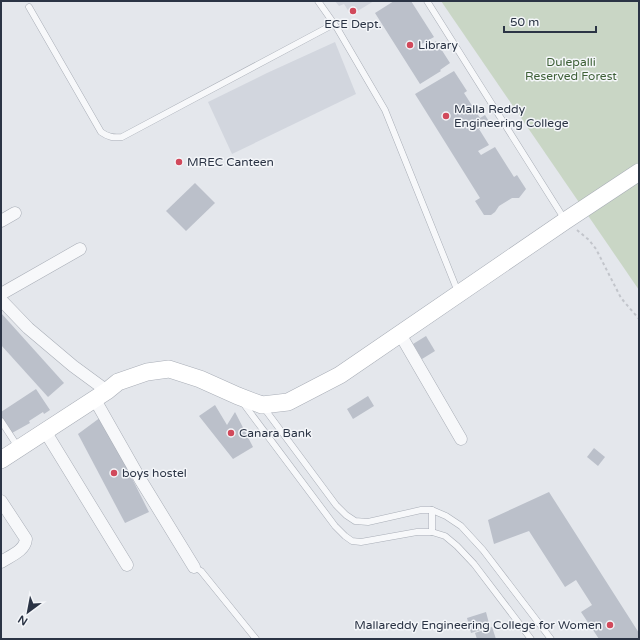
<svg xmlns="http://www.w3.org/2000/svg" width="640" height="640" font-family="'Varela Round',sans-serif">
<rect width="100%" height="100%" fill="#e4e7ec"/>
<g fill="#d2d6de">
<path d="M335 1H374L351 15 344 4 339 6Z"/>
<path d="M335 42 356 94 232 154 208 102 267 73Z"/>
</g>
<path fill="#c9d6c5" d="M441 1H639V290Z"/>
<g fill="#bbc0ca">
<path d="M394 1H411L434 37 418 46 421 51 436 41 450 63 440 70 441 71 420 84 375 13Z"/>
<path d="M454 71 467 91 464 93 480 118 485 115 490 123 479 129 489 145 478 151 481 155 495 147 514 177 517 175 526 189 519 198H512L499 206 495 212 491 215H484L475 201 480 198 415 94Z"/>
<path d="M195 183 215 203 186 231 166 211Z"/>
<path d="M1 313 64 383 48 397 1 345Z"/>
<path d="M426 336 435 351 422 359 413 344Z"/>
<path d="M36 389 50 410 44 414 43 412 29 421 30 423 12 433 1 417V412Z"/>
<path d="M368 396 374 406 353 419 347 409Z"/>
<path d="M215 405 227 425 235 412 253 447 233 459 199 416Z"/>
<path d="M101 417 149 512 125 523 78 434Z"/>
<path d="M594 448 605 457 598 466 587 457Z"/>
<path d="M549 492 639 633V639H599L581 612 592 605 576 580 565 587 529 531 494 544 488 520Z"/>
<path d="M486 612 490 627 471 633 467 618Z"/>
<path d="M492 627 496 639H477L475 633Z"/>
</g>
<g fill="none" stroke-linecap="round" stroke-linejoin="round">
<g stroke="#a9aeb7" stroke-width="7">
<g id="service">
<path d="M318 1 337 28 385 110 458 292"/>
<path d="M427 1 565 220"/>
<path d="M29 7 101 132C108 137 113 138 122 137L334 24"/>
<path d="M243 403 335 526 345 536 352 541 361 542 417 532H432L445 536 457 546 474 564 531 639"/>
<path d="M264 408 336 505 346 515 355 521 368 522 421 510H432L446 516 461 526 483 550 551 639"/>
<path d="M1 421 18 447"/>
<path d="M432 532V510"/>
<path d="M194 567 201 571 256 639"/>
</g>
</g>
<g stroke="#a9aeb7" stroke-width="13">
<g id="minor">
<path d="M1 221 15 213"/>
<path d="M1 294 80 249"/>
<path d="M1 300 28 328 73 366 107 391"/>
<path d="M400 334 461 439"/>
<path d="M94 398 140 479 194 567"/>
<path d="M45 431 127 565"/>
<path d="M1 501 26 539C25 551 10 556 1 562"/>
</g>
</g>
<g stroke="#a9aeb7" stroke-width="18">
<path id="secondary" d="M1 460 107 391 118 382 147 372 169 369 200 379 238 396 262 405 288 402 340 375 565 221 639 172"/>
</g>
<path stroke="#c2c5cb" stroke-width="2" stroke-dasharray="3 3" stroke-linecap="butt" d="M577 230 589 240 596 249 621 298 639 319"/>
<use href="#service" stroke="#f7f8fa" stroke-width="6"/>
<use href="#minor" stroke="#f7f8fa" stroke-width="12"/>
<use href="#secondary" stroke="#fff" stroke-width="17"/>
</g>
<g fill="#d1495b" stroke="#f4f6f9" stroke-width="1.5">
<circle cx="353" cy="11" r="4"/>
<circle cx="410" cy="45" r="4"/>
<circle cx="446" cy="116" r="4"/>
<circle cx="179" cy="162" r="4"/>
<circle cx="231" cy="433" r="4"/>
<circle cx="114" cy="473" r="4"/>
<circle cx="610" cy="625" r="4"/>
</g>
<g text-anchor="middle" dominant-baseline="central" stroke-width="3" stroke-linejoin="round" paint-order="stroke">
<g font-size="12" fill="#2b3445" stroke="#f4f6f9" text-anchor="start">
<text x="353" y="24" text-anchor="middle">ECE Dept.</text>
<text x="418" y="45">Library</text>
<text x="454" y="109">Malla Reddy<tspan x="454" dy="14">Engineering College</tspan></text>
<text x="187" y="162">MREC Canteen</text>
<text x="239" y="433">Canara Bank</text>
<text x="122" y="473">boys hostel</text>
<text x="602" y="625" text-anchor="end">Mallareddy Engineering College for Women</text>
</g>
<g font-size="12" fill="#3f6138" stroke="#f4f6f9">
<text x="571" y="62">Dulepalli<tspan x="571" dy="14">Reserved Forest</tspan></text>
</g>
</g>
<rect width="640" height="640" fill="none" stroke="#2b3445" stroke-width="4"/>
<g transform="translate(28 612) rotate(212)" stroke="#f4f6f9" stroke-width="3" paint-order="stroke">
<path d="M0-3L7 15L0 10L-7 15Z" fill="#2b3445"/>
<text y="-6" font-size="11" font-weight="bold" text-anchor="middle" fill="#2b3445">N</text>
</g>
<path d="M504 26v6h92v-6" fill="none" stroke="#2b3445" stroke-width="2"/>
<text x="510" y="26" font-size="12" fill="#2b3445" stroke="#f4f6f9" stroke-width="3" paint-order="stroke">50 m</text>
</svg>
